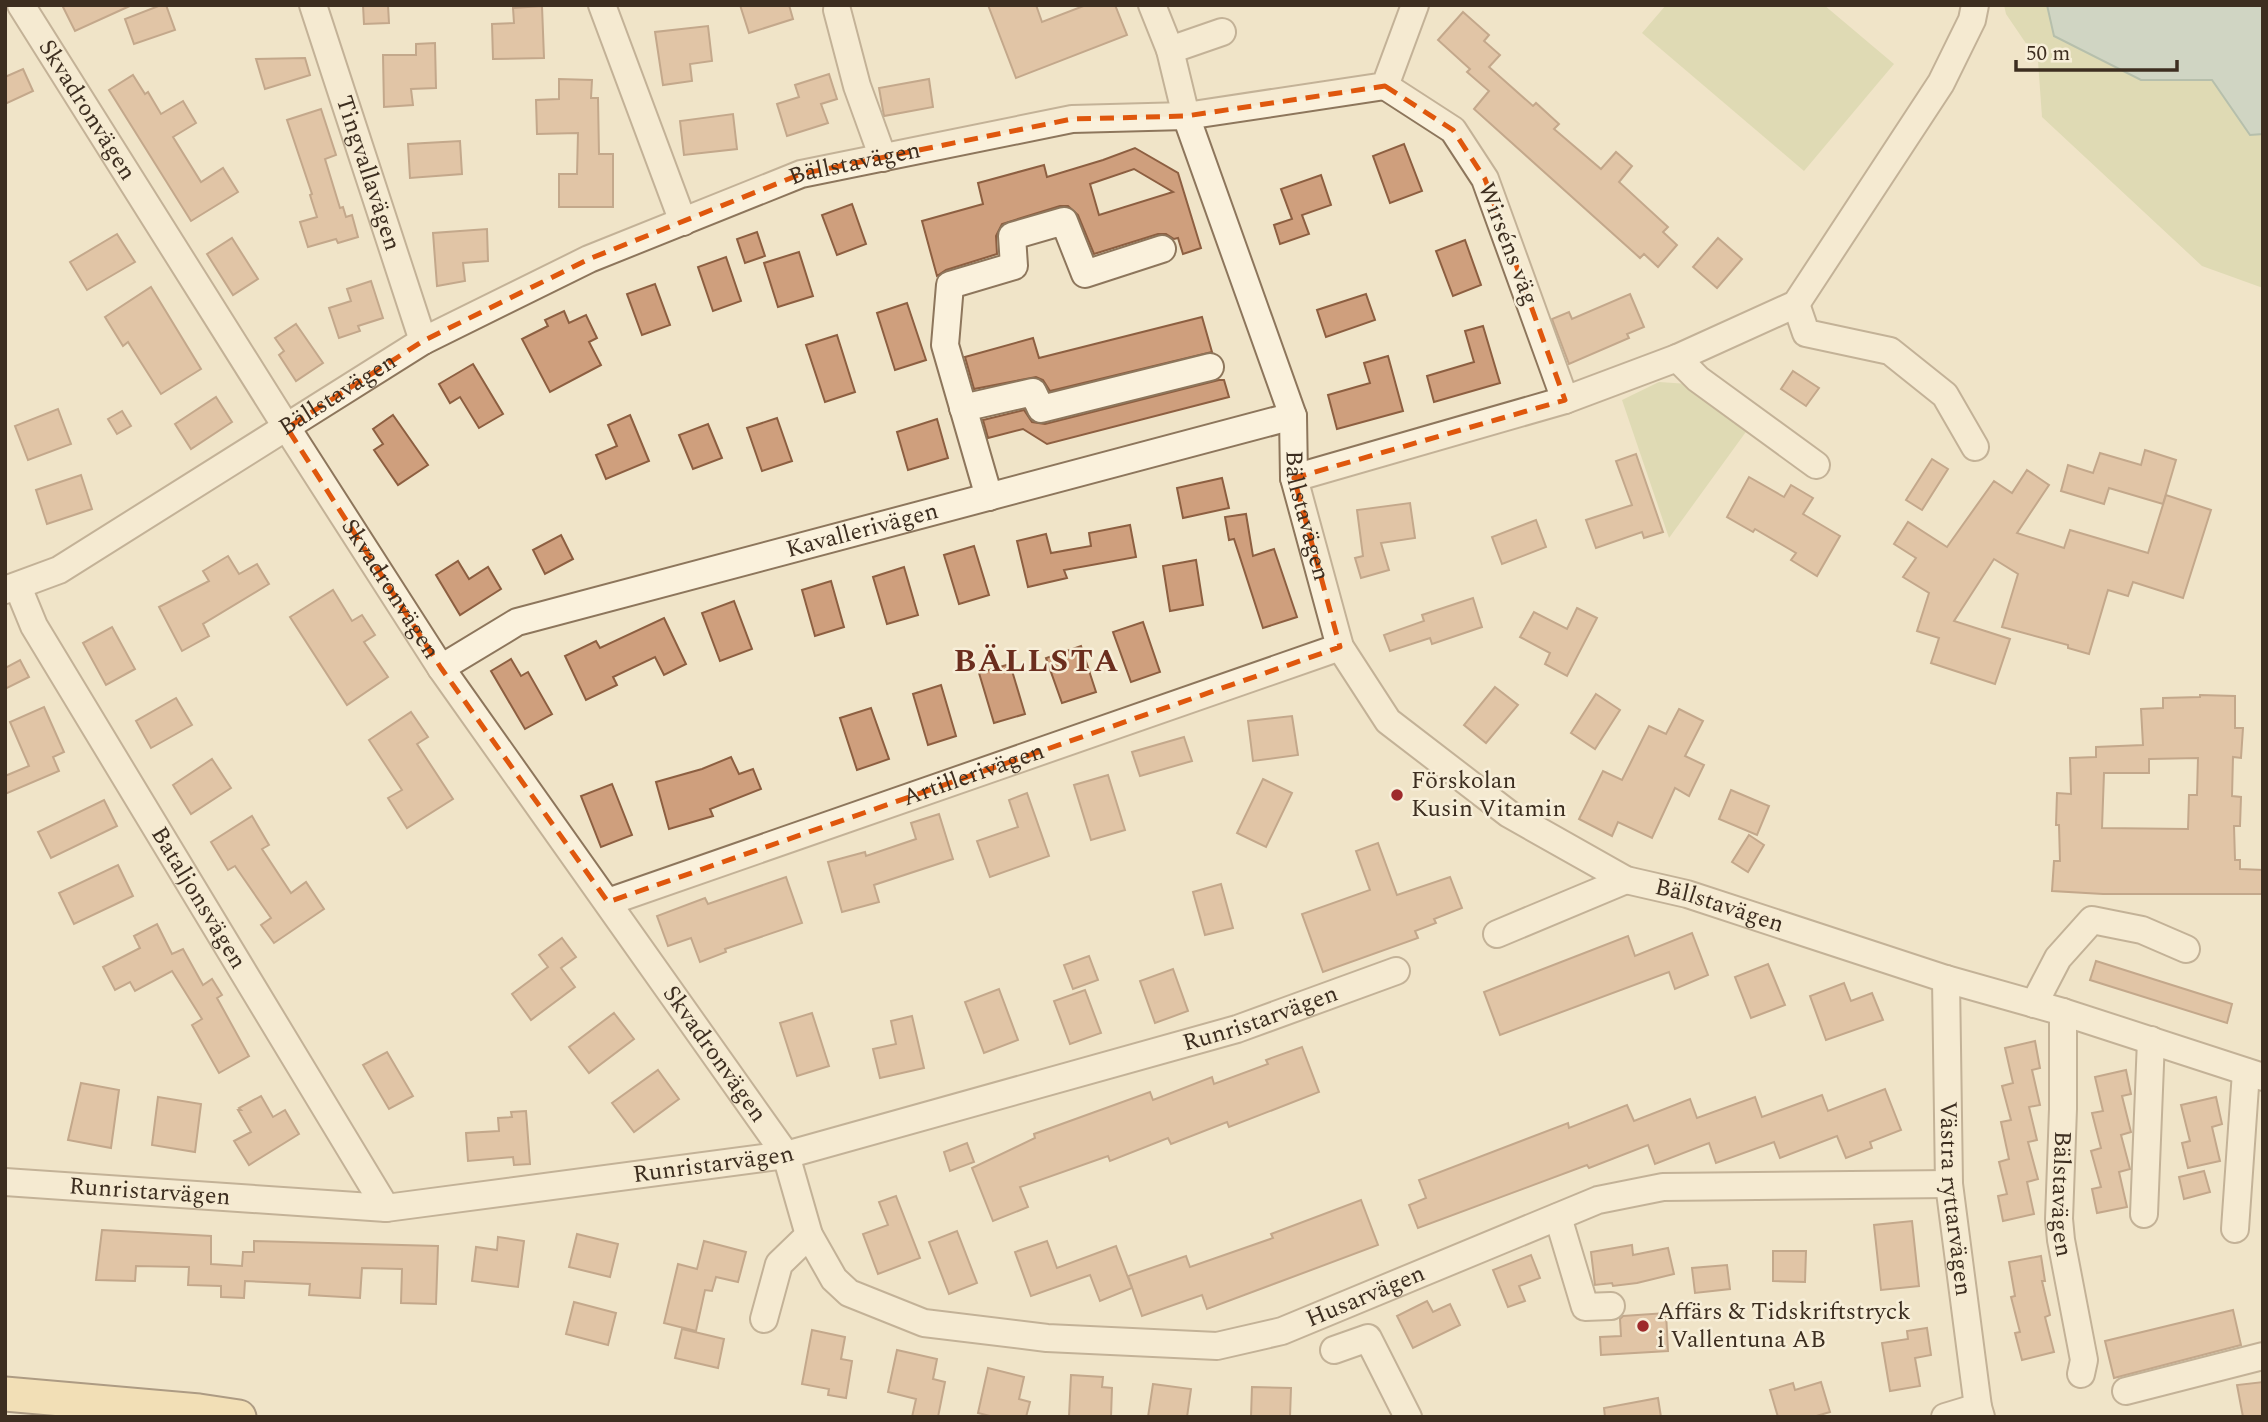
<svg xmlns="http://www.w3.org/2000/svg" width="2268" height="1422" font-family="Spectral,serif">
<rect width="100%" height="100%" fill="#f0e4c8"/>
<g fill="#c9cf9b">
<path d="M1666 5H1824L1894 64 1804 171 1642 33Z"/>
<path d="M2004 5H2047L2054 36 2141 80H2212L2250 135 2263 134V288L2202 266 2042 117 2038 61 2006 14Z"/>
<path d="M1659 382 1689 384 1748 429 1669 538 1622 400Z"/>
</g>
<path fill="#a9c4bc" stroke="#6f938a" stroke-width="2" d="M2047 5H2263V134L2250 135 2212 80H2141L2054 36Z"/>
<g fill="#cf9f7d" stroke="#8d5f41" stroke-width="2" fill-rule="evenodd">
<path d="M62 5H132L75 31Z"/>
<path d="M161 5H166L175 30 134 44 125 19Z"/>
<path d="M363 5H388L389 23 364 24Z"/>
<path d="M740 5H789L793 19 749 33Z"/>
<path d="M988 5H1036L1042 22 1086 5H1115L1127 35 1016 78Z"/>
<path d="M542 6 544 58 493 59 492 24 514 23 513 8Z"/>
<path d="M1463 12 1489 35 1484 41 1500 55 1489 67 1533 106 1536 103 1559 124 1554 129 1601 169 1616 152 1632 166 1619 182 1668 227 1663 232 1677 245 1658 267 1644 254 1640 258 1474 109 1489 91 1467 72 1470 69 1438 40Z"/>
<path d="M708 26 712 61 690 64 692 81 663 85 655 32Z"/>
<path d="M435 43 436 88 411 89 413 105 384 107 383 55H416V44Z"/>
<path d="M305 58 310 75 265 89 256 59Z"/>
<path d="M23 69 33 91 5 104V77Z"/>
<path d="M829 74 837 99 821 104 828 123 787 136 777 104 799 97 795 85Z"/>
<path d="M133 75 145 94 148 92 161 114 183 101 196 123 173 137 201 182 223 168 238 192 191 221 109 90Z"/>
<path d="M559 79 592 80 591 98H598L599 154H613V207H559V174H577L578 133 537 134 536 100 559 99Z"/>
<path d="M929 79 933 107 884 116 879 88Z"/>
<path d="M321 109 336 155 325 159 340 208 343 207 346 217 352 215 358 237 338 243 336 239 308 247 300 222 317 217 310 195 312 194 287 120Z"/>
<path d="M733 114 737 149 684 155 680 121Z"/>
<path d="M460 141 462 174 410 178 408 144Z"/>
<path d="M1404 144 1422 191 1390 203 1373 156Z"/>
<path d="M1135 148 1178 173 1201 248 1183 254 1178 238 1174 239 1166 234H1158L1094 254 1078 215 1068 206H1060L1002 224 996 236 997 254 946 270 937 276 922 221 983 204 978 183 1044 165 1047 177 1103 160ZM1134 169 1173 192 1099 215 1090 184Z"/>
<path d="M1321 175 1331 205 1302 215 1309 234 1280 244 1274 225 1292 219 1281 189Z"/>
<path d="M852 204 866 244 837 255 822 215Z"/>
<path d="M487 229 488 261 463 263 465 281 437 286 433 233Z"/>
<path d="M757 232 765 256 745 263 737 239Z"/>
<path d="M117 234 135 262 87 290 70 262Z"/>
<path d="M232 238 258 279 233 295 207 254Z"/>
<path d="M1718 238 1742 259 1717 288 1693 267Z"/>
<path d="M1465 240 1481 285 1453 296 1436 251Z"/>
<path d="M799 252 813 296 778 307 764 263Z"/>
<path d="M726 257 741 301 713 311 698 267Z"/>
<path d="M371 281 383 318 358 326 360 331 339 338 329 308 351 301 347 289Z"/>
<path d="M655 284 670 325 642 335 627 294Z"/>
<path d="M151 287 201 369 161 394 128 342 123 346 105 317Z"/>
<path d="M1366 294 1375 320 1326 337 1317 310Z"/>
<path d="M1630 294 1644 327 1627 334 1629 338 1569 364 1552 319 1569 312 1572 319Z"/>
<path d="M907 303 926 360 895 370 877 313Z"/>
<path d="M564 311 569 323 586 315 597 338 589 342 601 365 550 392 522 339 548 326 545 320Z"/>
<path d="M1202 317 1212 352 1050 391 1043 380 1036 377 974 389 965 357 1033 338 1039 358Z"/>
<path d="M296 324 323 363 296 381 279 355 284 351 275 338Z"/>
<path d="M1483 326 1500 383 1434 402 1427 376 1474 362 1465 331Z"/>
<path d="M837 335 855 392 825 402 806 345Z"/>
<path d="M1388 356 1403 411 1337 429 1328 395 1370 383 1364 363Z"/>
<path d="M473 364 503 414 479 428 460 397 450 403 439 384Z"/>
<path d="M1793 371 1819 388 1806 406 1781 389Z"/>
<path d="M1219 380H1224L1229 397 1047 444 1023 429 988 438 983 420 1024 410 1032 422 1045 424Z"/>
<path d="M216 397 232 422 191 449 175 424Z"/>
<path d="M58 409 71 444 28 460 15 426Z"/>
<path d="M122 411 131 426 117 434 108 419Z"/>
<path d="M393 415 428 465 398 485 374 450 383 444 373 429Z"/>
<path d="M630 415 649 461 606 479 596 455 617 446 608 425Z"/>
<path d="M777 418 792 461 762 471 747 428Z"/>
<path d="M937 419 948 458 908 470 897 432Z"/>
<path d="M708 424 722 458 693 469 679 435Z"/>
<path d="M2145 450 2176 460 2163 504 2109 488 2104 504 2061 491 2068 465 2093 473 2100 453 2141 465Z"/>
<path d="M1636 454 1663 532 1644 538 1642 532 1596 548 1586 520 1632 505 1616 461Z"/>
<path d="M1932 459 1948 469 1922 510 1906 500Z"/>
<path d="M2027 470 2049 485 2017 533 2064 548 2070 530 2148 553 2166 495 2211 510 2183 598 2133 582 2128 596 2108 590 2089 654 2068 648V645L2002 627 2018 574 1994 559 1954 621 2010 639 1995 684 1931 663 1939 638 1917 631 1929 593 1903 577 1916 558 1894 544 1908 522 1947 547 1994 481 2012 493Z"/>
<path d="M81 475 92 509 47 524 36 490Z"/>
<path d="M1749 477 1784 497 1791 485 1813 498 1803 514 1840 536 1817 576 1791 560 1796 553 1755 529 1753 532 1727 517Z"/>
<path d="M1222 478 1229 508 1183 518 1177 488Z"/>
<path d="M1410 503 1415 538 1381 543 1389 570 1361 578 1355 558 1363 556 1357 510Z"/>
<path d="M1246 514 1253 556 1274 549 1297 617 1263 628 1234 539 1229 540 1225 517Z"/>
<path d="M1536 520 1546 547 1502 564 1492 537Z"/>
<path d="M1130 525 1136 557 1064 570 1067 578 1028 587 1017 541 1046 534 1051 553 1091 546 1089 533Z"/>
<path d="M561 535 573 559 545 574 533 550Z"/>
<path d="M974 546 989 595 959 604 944 555Z"/>
<path d="M228 556 239 574 257 564 269 584 203 624 209 636 182 651 159 607 209 581 203 571Z"/>
<path d="M1196 560 1203 605 1170 611 1163 566Z"/>
<path d="M458 561 469 579 488 567 501 589 460 615 436 575Z"/>
<path d="M904 567 918 615 887 624 873 577Z"/>
<path d="M831 581 844 627 815 636 802 590Z"/>
<path d="M333 590 352 621 362 615 375 635 364 642 388 677 347 705 290 617Z"/>
<path d="M1473 598 1482 627 1432 644 1430 638 1390 651 1384 635 1424 621 1422 615Z"/>
<path d="M734 601 752 649 720 661 702 613Z"/>
<path d="M1577 608 1597 618 1567 676 1545 664 1550 653 1520 637 1534 612 1567 629Z"/>
<path d="M664 618 686 664 664 675 655 657 613 677 617 685 586 700 565 656 596 641 600 648Z"/>
<path d="M1143 622 1160 672 1131 682 1113 632Z"/>
<path d="M112 627 135 669 106 685 83 643Z"/>
<path d="M1081 646 1096 692 1062 703 1046 658Z"/>
<path d="M511 659 521 676 528 672 552 714 525 729 491 671Z"/>
<path d="M20 660 29 677 5 689V668Z"/>
<path d="M1010 664 1025 714 994 723 979 673Z"/>
<path d="M941 685 956 736 928 745 913 694Z"/>
<path d="M1495 687 1518 705 1486 743 1464 725Z"/>
<path d="M1596 694 1620 710 1595 749 1571 733Z"/>
<path d="M2200 695 2235 696V728H2243L2241 758 2233 757 2232 796 2241 797 2240 826H2234L2235 860H2240V869L2263 870V894H2103L2052 891 2054 861H2060L2059 825H2056L2057 793 2071 794 2070 758 2096 757V747L2143 745 2141 709 2163 708V698L2200 697ZM2198 758 2197 795H2189L2188 829 2102 828 2104 773H2149V759Z"/>
<path d="M176 698 192 725 151 748 136 721Z"/>
<path d="M44 707 64 752 53 757 59 771 5 794V776L29 766 10 722Z"/>
<path d="M871 708 889 759 857 770 840 718Z"/>
<path d="M1679 709 1703 721 1685 756 1704 765 1689 796 1675 788 1652 838 1618 822 1612 836 1579 819 1603 771 1622 780 1649 726 1666 734Z"/>
<path d="M411 712 428 737 417 744 453 799 407 828 388 798 402 790 369 740Z"/>
<path d="M1292 716 1298 755 1253 761 1248 721Z"/>
<path d="M1184 737 1192 761 1140 776 1132 752Z"/>
<path d="M731 757 739 774 753 769 761 789 710 809 713 816 669 829 656 782 702 769Z"/>
<path d="M212 759 231 788 191 814 173 785Z"/>
<path d="M1108 775 1125 830 1091 840 1074 785Z"/>
<path d="M1263 779 1292 793 1266 847 1237 833Z"/>
<path d="M612 784 632 835 601 847 581 796Z"/>
<path d="M1731 790 1769 806 1757 835 1719 819Z"/>
<path d="M1027 793 1049 856 990 877 977 841 1018 827 1009 800Z"/>
<path d="M104 800 117 826 51 858 38 832Z"/>
<path d="M939 814 953 859 874 885 879 902 842 912 828 862 865 852 866 856 916 839 911 823Z"/>
<path d="M252 816 269 845 262 849 291 893 306 882 324 909 274 943 261 925 271 918 235 866 228 870 211 842Z"/>
<path d="M1749 835 1764 845 1748 872 1732 862Z"/>
<path d="M1378 843 1397 895 1450 877 1462 908 1434 919 1436 923 1415 931 1418 938 1323 972 1302 914 1370 890 1356 851Z"/>
<path d="M118 865 133 896 74 924 59 893Z"/>
<path d="M786 877 802 923 725 949 726 952 700 962 691 938 668 946 657 916 705 898 708 904Z"/>
<path d="M1221 884 1233 928 1205 935 1193 892Z"/>
<path d="M157 924 172 954 183 949 203 985 212 979 222 995 217 998 249 1056 219 1073 192 1025 202 1019 172 971 135 991 130 982 115 990 103 967 140 948 134 936Z"/>
<path d="M1692 933 1708 975 1675 989 1669 972 1500 1035 1484 992 1628 936 1635 956Z"/>
<path d="M562 938 576 957 561 968 575 987 531 1020 512 994 548 967 539 955Z"/>
<path d="M1089 956 1098 980 1073 989 1064 965Z"/>
<path d="M2096 961 2232 1004 2227 1023 2090 980Z"/>
<path d="M1768 964 1785 1005 1751 1018 1735 977Z"/>
<path d="M1173 969 1188 1011 1155 1023 1140 981Z"/>
<path d="M1844 983 1851 1001 1872 993 1883 1020 1826 1040 1810 996Z"/>
<path d="M999 989 1018 1040 984 1053 965 1002Z"/>
<path d="M1085 990 1101 1033 1070 1044 1054 1001Z"/>
<path d="M614 1013 634 1039 589 1073 569 1047Z"/>
<path d="M812 1013 829 1066 797 1076 780 1023Z"/>
<path d="M912 1016 924 1068 880 1078 873 1049 896 1044 891 1021Z"/>
<path d="M2035 1041 2040 1068 2032 1070 2040 1105 2029 1107 2037 1140 2028 1142 2038 1179 2027 1182 2034 1214 2003 1221 1998 1196 2007 1194 1999 1162 2009 1159 2001 1122 2011 1120 2002 1086 2013 1083 2005 1048Z"/>
<path d="M1302 1047 1319 1092 1229 1127 1227 1122 1171 1144 1168 1138 1110 1161 1108 1156 1020 1187 1028 1207 993 1221 972 1168 1035 1138 1034 1134 1150 1092 1153 1100 1212 1077 1214 1084 1268 1064 1266 1060Z"/>
<path d="M387 1052 413 1096 389 1109 363 1065Z"/>
<path d="M658 1070 679 1099 634 1132 612 1103Z"/>
<path d="M2126 1070 2131 1094 2122 1096 2131 1132 2121 1135 2130 1169 2119 1172 2127 1207 2097 1213 2092 1189 2101 1187 2091 1151 2101 1148 2092 1113 2103 1111 2095 1077Z"/>
<path d="M81 1083 119 1090 111 1148 68 1140Z"/>
<path d="M1885 1089 1901 1130 1870 1142 1872 1148 1846 1158 1837 1136 1780 1158 1774 1142 1716 1163 1709 1143 1655 1164 1648 1145 1589 1168 1587 1165 1418 1228 1409 1205 1426 1198 1419 1180 1568 1123 1569 1128 1627 1105 1634 1121 1690 1099 1697 1118 1755 1097 1762 1117 1822 1095 1828 1111Z"/>
<path d="M261 1096 273 1117 285 1110 299 1134 249 1165 234 1141 251 1132 238 1110H241L239 1108Z"/>
<path d="M158 1097 201 1104 195 1152 152 1145Z"/>
<path d="M2216 1097 2222 1124 2212 1127 2220 1161 2188 1168 2182 1143 2190 1141 2181 1105Z"/>
<path d="M526 1111 530 1164 514 1165 513 1157 468 1161 466 1133 499 1131 498 1118 512 1117 511 1112Z"/>
<path d="M967 1143 974 1162 950 1171 944 1152Z"/>
<path d="M2204 1171 2210 1192 2184 1199 2179 1177Z"/>
<path d="M896 1196 920 1258 878 1274 863 1234 888 1225 879 1202Z"/>
<path d="M1361 1200 1378 1245 1207 1309 1202 1295 1142 1316 1128 1276 1186 1256 1190 1267 1273 1238 1271 1234Z"/>
<path d="M1912 1221 1919 1286 1881 1290 1874 1225Z"/>
<path d="M102 1230 211 1236V1264L242 1266 243 1252H254V1241L438 1246 436 1304 401 1303 402 1269 362 1268 360 1298 309 1295 310 1284 245 1281 244 1298 221 1297V1286L188 1285 189 1267 136 1266 135 1281 96 1280Z"/>
<path d="M957 1231 977 1283 949 1294 929 1242Z"/>
<path d="M577 1234 618 1244 610 1277 569 1267Z"/>
<path d="M498 1237 524 1241 518 1287 472 1281 476 1247 497 1250Z"/>
<path d="M704 1241 746 1252 738 1282 716 1277 712 1291 705 1290 696 1331 664 1323 678 1264 697 1269Z"/>
<path d="M1047 1241 1057 1268 1116 1246 1132 1288 1100 1301 1090 1275 1031 1296 1015 1252Z"/>
<path d="M1632 1245 1633 1255 1668 1248 1674 1274 1637 1283 1613 1286 1612 1283 1595 1285 1591 1252Z"/>
<path d="M1773 1251H1806L1805 1282 1773 1281Z"/>
<path d="M1531 1255 1540 1278 1519 1286 1525 1301 1508 1307 1493 1270Z"/>
<path d="M2041 1256 2045 1281H2042L2050 1315 2045 1317 2054 1352 2022 1360 2015 1333 2020 1332 2011 1297 2015 1296 2009 1262Z"/>
<path d="M1727 1265 1730 1289 1695 1293 1692 1268Z"/>
<path d="M1427 1301 1433 1312 1450 1304 1460 1325 1413 1348 1397 1316Z"/>
<path d="M574 1302 616 1313 608 1345 566 1334Z"/>
<path d="M2233 1310 2241 1345 2114 1378 2105 1341Z"/>
<path d="M1666 1313 1668 1351 1601 1355 1600 1337 1621 1336 1620 1319 1623 1316Z"/>
<path d="M1927 1328 1931 1355 1915 1358 1920 1386 1890 1391 1882 1343 1908 1339 1907 1331Z"/>
<path d="M682 1329 724 1339 718 1368 675 1358Z"/>
<path d="M812 1330 845 1337 841 1359 852 1361 846 1398 828 1395 829 1389 802 1384Z"/>
<path d="M897 1350 937 1359 933 1379 945 1382 938 1417H912L916 1399 888 1392Z"/>
<path d="M988 1368 1024 1377 1019 1399 1030 1402 1026 1417H994L978 1413Z"/>
<path d="M1071 1375 1103 1377 1102 1387 1112 1388 1111 1417H1069Z"/>
<path d="M1821 1382 1830 1412 1813 1417H1778L1770 1390 1793 1383 1795 1390Z"/>
<path d="M2263 1382V1417H2243L2237 1385Z"/>
<path d="M1153 1384 1191 1389 1187 1417H1148Z"/>
<path d="M1252 1387 1291 1388 1290 1417H1251Z"/>
<path d="M1658 1398 1661 1417H1605L1604 1408Z"/>
</g>
<g fill="none" stroke-linecap="round" stroke-linejoin="round">
<g stroke="#8d765c" stroke-width="30">
<g id="minor">
<path id="s1" d="M21 5 287 428 441 668 786 1155 809 1235 834 1279 849 1293 924 1323 1047 1338 1217 1346 1282 1331 1598 1200 1663 1187 1949 1184"/>
<path id="s2" d="M313 5 423 341"/>
<path d="M602 5 683 222"/>
<path id="s3" d="M1152 5 1170 50 1186 116 1293 416 1294 478 1340 647 1388 721 1509 814 1626 880 1687 894 1946 979 2063 1012 2263 1077"/>
<path d="M837 10 857 86 883 158"/>
<path d="M1170 50 1222 32"/>
<path d="M1796 304 1806 333 1890 351 1945 395 1975 447"/>
<path d="M1677 358 1698 379 1816 465"/>
<path d="M1565 400 1677 358 1796 304 1941 83 1972 20 1975 5"/>
<path d="M963 408 1033 392 1041 409 1210 367"/>
<path d="M1294 478 1565 400 1485 179 1453 130 1385 86"/>
<path d="M989 497 945 345 950 285 1014 266 1012 236 1064 221 1085 274 1162 249"/>
<path id="s4" d="M18 587 34 626 386 1208"/>
<path id="s5" d="M5 590 59 570 423 341 589 259 801 174 1072 119 1186 116 1385 86 1415 5"/>
<path id="s6" d="M441 668 517 622 1293 416"/>
<path id="s7" d="M608 902 1340 647"/>
<path d="M1497 934 1626 880"/>
<path id="s8" d="M1946 979 1949 1184 1978 1407 1981 1417"/>
<path d="M2034 1004 2058 958 2092 920 2142 930 2186 949"/>
<path id="s9" d="M2063 1012V1109L2059 1219 2061 1240 2084 1360 2081 1374"/>
<path id="s10" d="M5 1182 386 1208 786 1155 1237 1029 1396 971"/>
<path d="M2144 1214 2151 1040"/>
<path d="M1558 1217 1585 1307 1611 1306"/>
<path d="M2235 1229 2246 1072"/>
<path d="M764 1319 779 1264 809 1235"/>
<path d="M1334 1350 1368 1338 1408 1417"/>
<path d="M2126 1391 2263 1356"/>
<path d="M1945 1417 1978 1407"/>
</g>
</g>
<g stroke="#5b4430" stroke-width="37">
<path id="major" d="M5 1394 199 1411 239 1417"/>
</g>
<use href="#minor" stroke="#faf1dc" stroke-width="26"/>
<use href="#major" stroke="#f3d9a0" stroke-width="33"/>
</g>
<path d="M0 0H2268V1422H0ZM1385 86 1453 130 1485 179 1565 400 1294 478 1340 647 608 902 441 668 287 428 423 341 589 259 801 174 1072 119 1186 116Z" fill="#f0e4c8" fill-opacity=".55" fill-rule="evenodd"/>
<path fill="none" stroke="#df570d" stroke-width="5" stroke-dasharray="14 9" stroke-linejoin="round" d="M1385 86 1453 130 1485 179 1565 400 1294 478 1340 647 608 902 441 668 287 428 423 341 589 259 801 174 1072 119 1186 116Z"/>
<g fill="#9e2a2b" stroke="#f7eed8" stroke-width="2.5">
<circle cx="1397" cy="795" r="7"/>
<circle cx="1643" cy="1326" r="7"/>
</g>
<g text-anchor="middle" dominant-baseline="central" stroke-width="5" stroke-linejoin="round" paint-order="stroke">
<g font-size="24" fill="#3d2e20" stroke="#f7eed8">
<text stroke="none"><textPath href="#s1" startOffset="124">Skvadronvägen</textPath></text>
<text stroke="none"><textPath href="#s5" startOffset="956">Bällstavägen</textPath></text>
<text stroke="none"><textPath href="#s2" startOffset="177">Tingvallavägen</textPath></text>
<text transform="translate(1508 244) rotate(69)">Wirséns väg</text>
<text stroke="none"><textPath href="#s5" startOffset="387">Bällstavägen</textPath></text>
<text stroke="none"><textPath href="#s3" startOffset="536">Bällstavägen</textPath></text>
<text stroke="none"><textPath href="#s6" startOffset="446">Kavallerivägen</textPath></text>
<text stroke="none"><textPath href="#s1" startOffset="691">Skvadronvägen</textPath></text>
<text stroke="none"><textPath href="#s7" startOffset="387">Artillerivägen</textPath></text>
<text stroke="none"><textPath href="#s4" startOffset="360">Bataljonsvägen</textPath></text>
<text stroke="none"><textPath href="#s3" startOffset="1144">Bällstavägen</textPath></text>
<text stroke="none"><textPath href="#s10" startOffset="1279">Runristarvägen</textPath></text>
<text stroke="none"><textPath href="#s1" startOffset="1258">Skvadronvägen</textPath></text>
<text stroke="none"><textPath href="#s10" startOffset="712">Runristarvägen</textPath></text>
<text stroke="none"><textPath href="#s10" startOffset="145">Runristarvägen</textPath></text>
<text stroke="none"><textPath href="#s9" startOffset="182">Bälstavägen</textPath></text>
<text stroke="none"><textPath href="#s8" startOffset="220">Västra ryttarvägen</textPath></text>
<text stroke="none"><textPath href="#s1" startOffset="2068">Husarvägen</textPath></text>
</g>
<g font-size="24" fill="#3d2e20" stroke="#f7eed8" text-anchor="start">
<text x="1411" y="781">Förskolan<tspan x="1411" dy="28">Kusin Vitamin</tspan></text>
<text x="1657" y="1312">Affärs &amp; Tidskriftstryck<tspan x="1657" dy="28">i Vallentuna AB</tspan></text>
</g>
<g font-size="32" font-weight="bold" letter-spacing="2" fill="#6b2e1e" stroke="#f7eed8">
<text x="1037" y="661">BÄLLSTA</text>
</g>
</g>
<rect width="2268" height="1422" fill="none" stroke="#3d2e20" stroke-width="14"/>
<path d="M2016 60v10h161v-10" fill="none" stroke="#3d2e20" stroke-width="3.5"/>
<text x="2026" y="60" font-size="21" fill="#3d2e20" stroke="#f7eed8" stroke-width="5" paint-order="stroke">50 m</text>
</svg>
